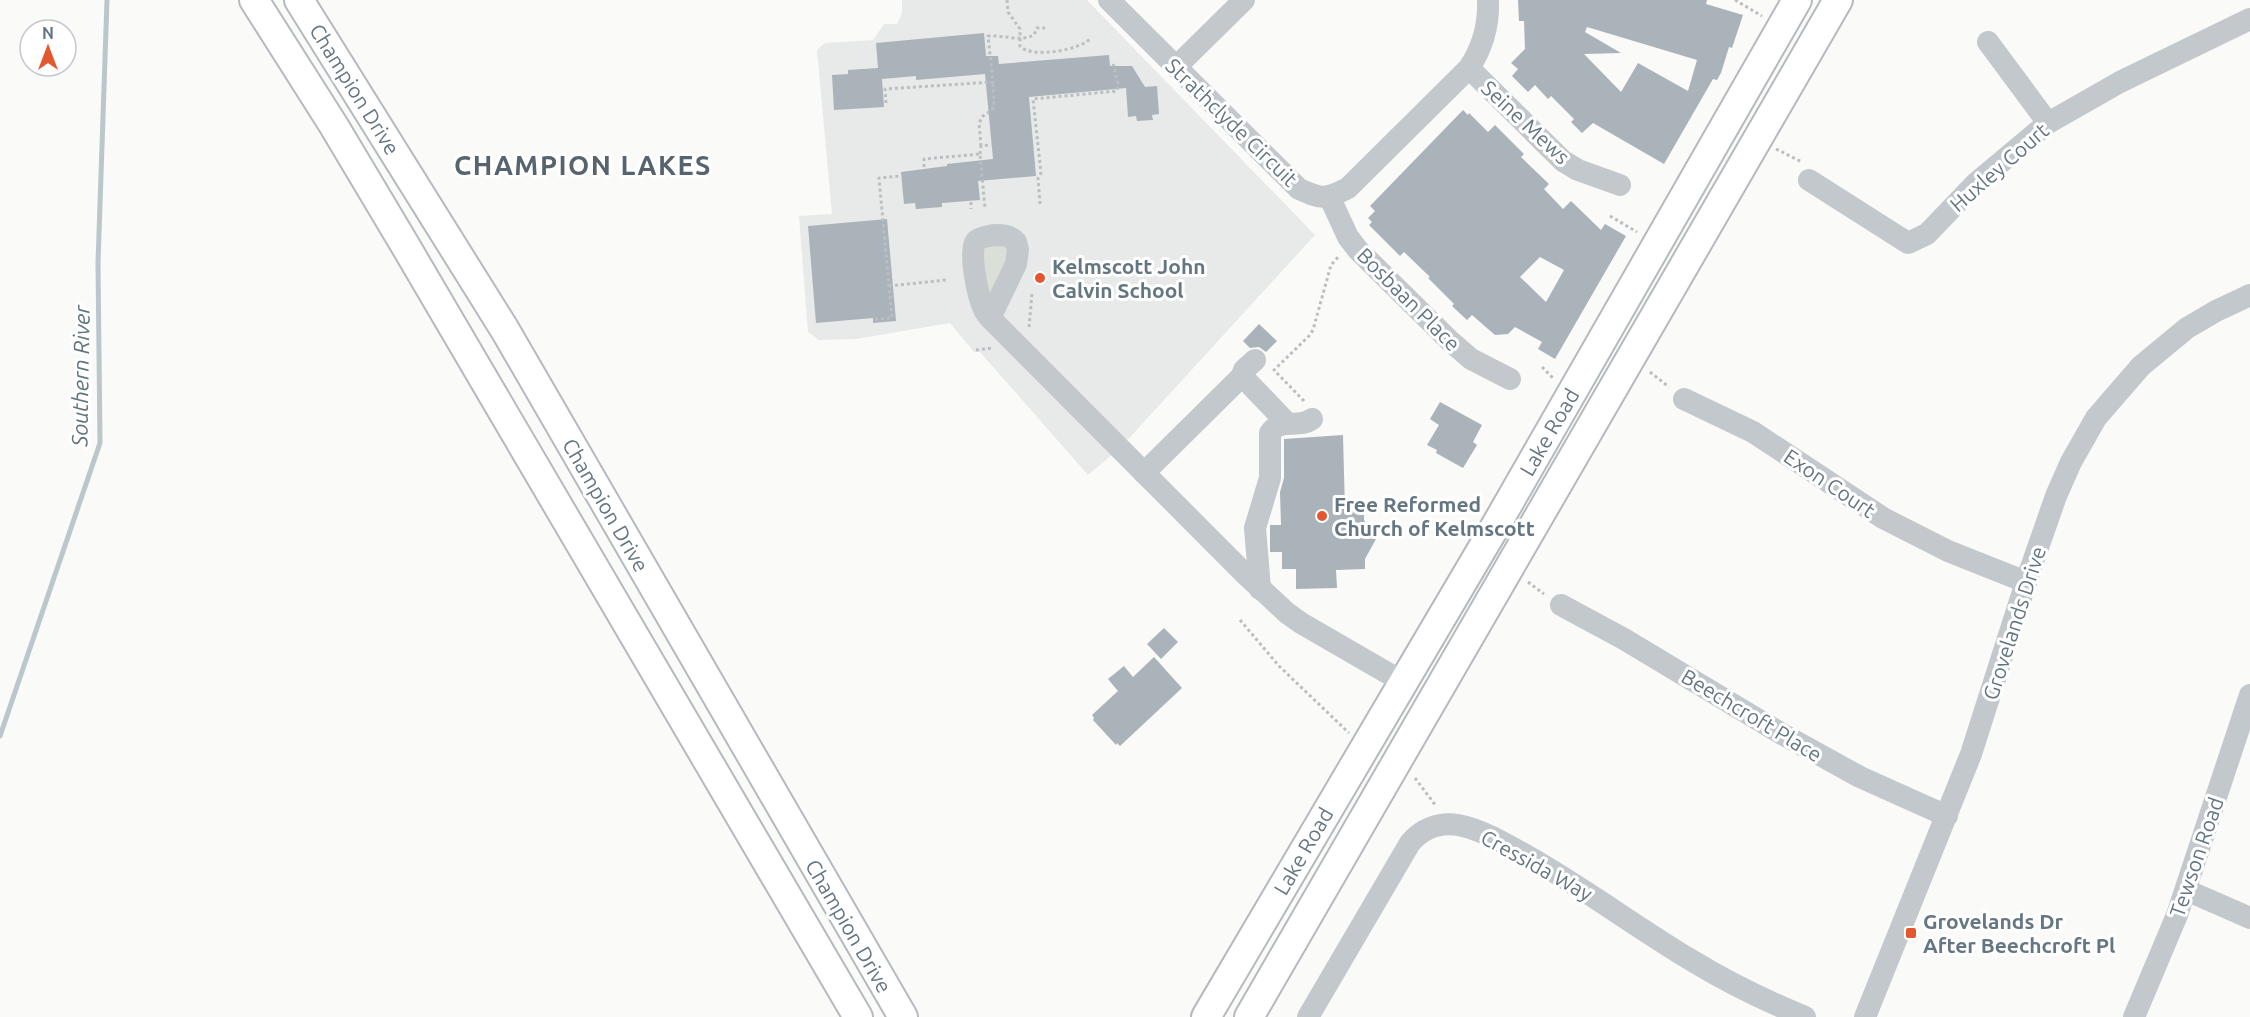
<svg xmlns="http://www.w3.org/2000/svg" width="2250" height="1017" font-family="Ubuntu,sans-serif">
<rect width="100%" height="100%" fill="#fafaf8"/>
<path fill="#e8e9e9" d="M902 0H1087L1315 235 1121 447 1088 475 980 352H974L950 323 856 339 819 340 808 332 799 216 832 214 817 50 825 43 873 40 884 24H897L902 13Z"/>
<path fill="#dadfd7" d="M992 244 1006 247 1008 254 995 293H987L982 250Z"/>
<g fill="none" stroke-linecap="round" stroke-linejoin="round">
<path stroke="#bbc7cb" stroke-width="5" d="M0 736 100 443 98 263 107 0"/>
</g>
<g fill="#aab3b9" fill-rule="evenodd">
<path d="M1518 0H1707L1706 4 1743 15 1732 48 1729 47 1721 73 1717 80 1713 79 1664 164 1593 123 1582 133 1571 122 1574 119 1551 96 1548 99 1535 85 1528 92 1512 76 1518 69 1511 63 1525 49 1524 21H1519ZM1587 27 1697 60 1688 91 1638 63 1621 92 1584 54 1621 53 1585 32Z"/>
<path d="M984 33 986 56H998L999 64 1109 55 1110 66H1132L1145 87 1157 86 1159 114 1152 115 1153 120 1137 121 1136 116 1128 117 1126 88 1029 97 1036 176 978 181 980 200 942 203V207L916 209 915 203 904 204 901 172 947 166V164L993 159 985 74 916 80V76L882 79 884 107 834 110 832 75 848 74V70L878 68 876 43Z"/>
<path d="M1463 110 1468 115 1469 113 1488 132 1495 125 1524 154 1521 157 1549 184 1544 189 1563 209 1571 201 1601 230 1605 224 1626 236 1555 359 1538 349 1542 342 1515 327 1508 334 1495 335 1472 315 1467 320 1452 306 1454 304 1428 278 1430 277 1404 252 1400 256 1369 225 1372 222 1368 218 1375 211 1370 206ZM1540 257 1564 270 1546 302 1520 277Z"/>
<path d="M887 219 896 321 873 323V318L816 323 808 226Z"/>
<path d="M1259 324 1277 341 1266 352 1259 347 1250 348 1243 341Z"/>
<path d="M1440 402 1482 425 1473 442 1477 445 1463 468 1436 453 1437 450 1427 445 1439 425 1430 419Z"/>
<path d="M1343 435 1345 511H1364V520L1376 539 1365 559V569L1336 570 1337 588 1296 589V569H1282V552H1270V525H1281L1280 492 1284 478V439Z"/>
<path d="M1164 628 1178 642 1161 659 1147 644Z"/>
<path d="M1154 657 1182 688 1120 746 1117 743 1116 745 1093 720 1094 718 1092 715 1118 691 1108 679 1124 666 1133 677Z"/>
</g>
<g fill="none" stroke-linecap="round" stroke-linejoin="round">
<g stroke="#b5babe" stroke-width="32">
<g id="major">
<path d="M254 0 334 126 405 245 858 1017"/>
<path d="M299 0 505 330 903 1017"/>
<path d="M1206 1017 1492 532 1797 0"/>
<path d="M1249 1017 1838 0"/>
</g>
</g>
<g stroke="#bbbfc2" stroke-width="3" stroke-dasharray="3 3" stroke-linecap="butt">
<path d="M1007 0 1008 12 1020 29V46C1031 59 1081 50 1091 38"/>
<path d="M1735 0 1762 16"/>
<path d="M886 103 885 89 993 82 988 36C1004 35 1021 42 1034 35L1037 28H1045"/>
<path d="M981 146 979 123 983 116 992 110 994 106 993 82"/>
<path d="M1776 149 1802 162"/>
<path d="M980 154 981 146 991 145"/>
<path d="M924 167V159L980 154 985 208"/>
<path d="M971 202V209"/>
<path d="M1040 204 1038 178 1041 173 1033 99 1117 91 1118 83 1113 64"/>
<path d="M1610 216 1637 232"/>
<path d="M889 286 946 280"/>
<path d="M875 319 892 318 879 178 900 176"/>
<path d="M1029 327 1032 293"/>
<path d="M976 350 992 348"/>
<path d="M1542 367 1554 379"/>
<path d="M1650 372 1669 387"/>
<path d="M1304 401 1274 370 1309 336 1313 330 1331 265 1339 256"/>
<path d="M1528 582 1544 594"/>
<path d="M1240 620 1279 666 1349 733"/>
<path d="M1415 778 1436 806"/>
</g>
<g stroke="#c3c8cc" stroke-width="22">
<path d="M1109 0 1299 189C1322 199 1325 200 1348 188L1469 68C1483 47 1489 25 1488 0"/>
<path d="M1988 42 2048 123"/>
<path d="M1176 67 1244 0"/>
<path d="M1469 68 1563 161 1578 170 1620 185"/>
<path d="M1809 180 1908 243 1927 234 1975 184 2048 123 2120 82 2250 19"/>
<path d="M1330 198 1348 237 1358 250 1449 340 1471 359 1510 379"/>
<path d="M990 318 1016 264 1018 250 1016 242C1010 235 1003 235 994 235 989 236 980 237 976 241 968 250 978 296 983 307 985 313 989 317 994 322L1246 575 1287 613 1301 623 1403 682"/>
<path d="M1242 376 1287 423"/>
<path d="M1684 399 1753 432 1883 518 1948 551 2026 582"/>
<path d="M1144 473 1242 376 1244 370 1255 360"/>
<path d="M1260 589 1255 528 1270 478V433C1281 417 1299 429 1312 419"/>
<path d="M1561 605 1624 639 1782 734 1860 777 1947 816"/>
<path d="M2186 890 2250 918"/>
<path d="M1308 1017 1410 843C1422 829 1439 822 1458 825 1484 830 1507 845 1529 857 1585 889 1636 927 1691 960 1727 982 1766 1001 1805 1017"/>
<path d="M1865 1017 1971 754 2026 582 2056 496 2071 462 2096 418 2141 366 2187 328 2216 311 2250 295"/>
<path d="M2134 1017 2177 915 2250 695"/>
</g>
<use href="#major" stroke="#fff" stroke-width="28"/>
</g>
<g fill="#e4572e" stroke="#fff" stroke-width="2">
<circle cx="1040" cy="278" r="6"/>
<circle cx="1322" cy="516" r="6"/>
<rect x="1905" y="927" width="12" height="12" rx="3"/>
</g>
<g text-anchor="middle" dominant-baseline="central" stroke-width="6" stroke-linejoin="round" paint-order="stroke">
<g font-size="21" fill="#657683" stroke="#fff">
<text transform="translate(355 89) rotate(58)">Champion Drive</text>
<text transform="translate(1232 122) rotate(44)">Strathclyde Circuit</text>
<text transform="translate(1526 122) rotate(43)">Seine Mews</text>
<text transform="translate(1999 167) rotate(-41)">Huxley Court</text>
<text transform="translate(1409 299) rotate(45)">Bosbaan Place</text>
<text transform="translate(1549 432) rotate(-60)">Lake Road</text>
<text transform="translate(1830 483) rotate(34)">Exon Court</text>
<text transform="translate(606 505) rotate(60)">Champion Drive</text>
<text transform="translate(2014 623) rotate(-72)">Grovelands Drive</text>
<text transform="translate(1752 715) rotate(31)">Beechcroft Place</text>
<text transform="translate(1303 851) rotate(-60)">Lake Road</text>
<text transform="translate(2196 857) rotate(-71)">Tewson Road</text>
<text transform="translate(1537 865) rotate(29)">Cressida Way</text>
<text transform="translate(849 926) rotate(60)">Champion Drive</text>
</g>
<g font-size="21" font-weight="bold" fill="#657683" stroke="#fff" text-anchor="start">
<text x="1052" y="266">Kelmscott John<tspan x="1052" dy="24">Calvin School</tspan></text>
<text x="1334" y="504">Free Reformed<tspan x="1334" dy="24">Church of Kelmscott</tspan></text>
<text x="1923" y="921">Grovelands Dr<tspan x="1923" dy="24">After Beechcroft Pl</tspan></text>
</g>
<g font-size="22" font-style="italic" fill="#60757c" stroke="#fff">
<text transform="translate(80 376) rotate(-89)">Southern River</text>
</g>
<g font-size="27" font-weight="bold" letter-spacing="1.5" fill="#57646e" stroke="#fff">
<text x="583" y="165">CHAMPION LAKES</text>
</g>
</g>
<g transform="translate(48 48)"><circle r="28" fill="#ffffff" stroke="#c1c8cd" stroke-width="1.5"/>
<path d="M0-4.5L10 22L0 15L-10 22Z" fill="#e4572e"/>
<text y="-9" font-size="16" font-weight="bold" text-anchor="middle" fill="#657683">N</text>
</g>
</svg>
